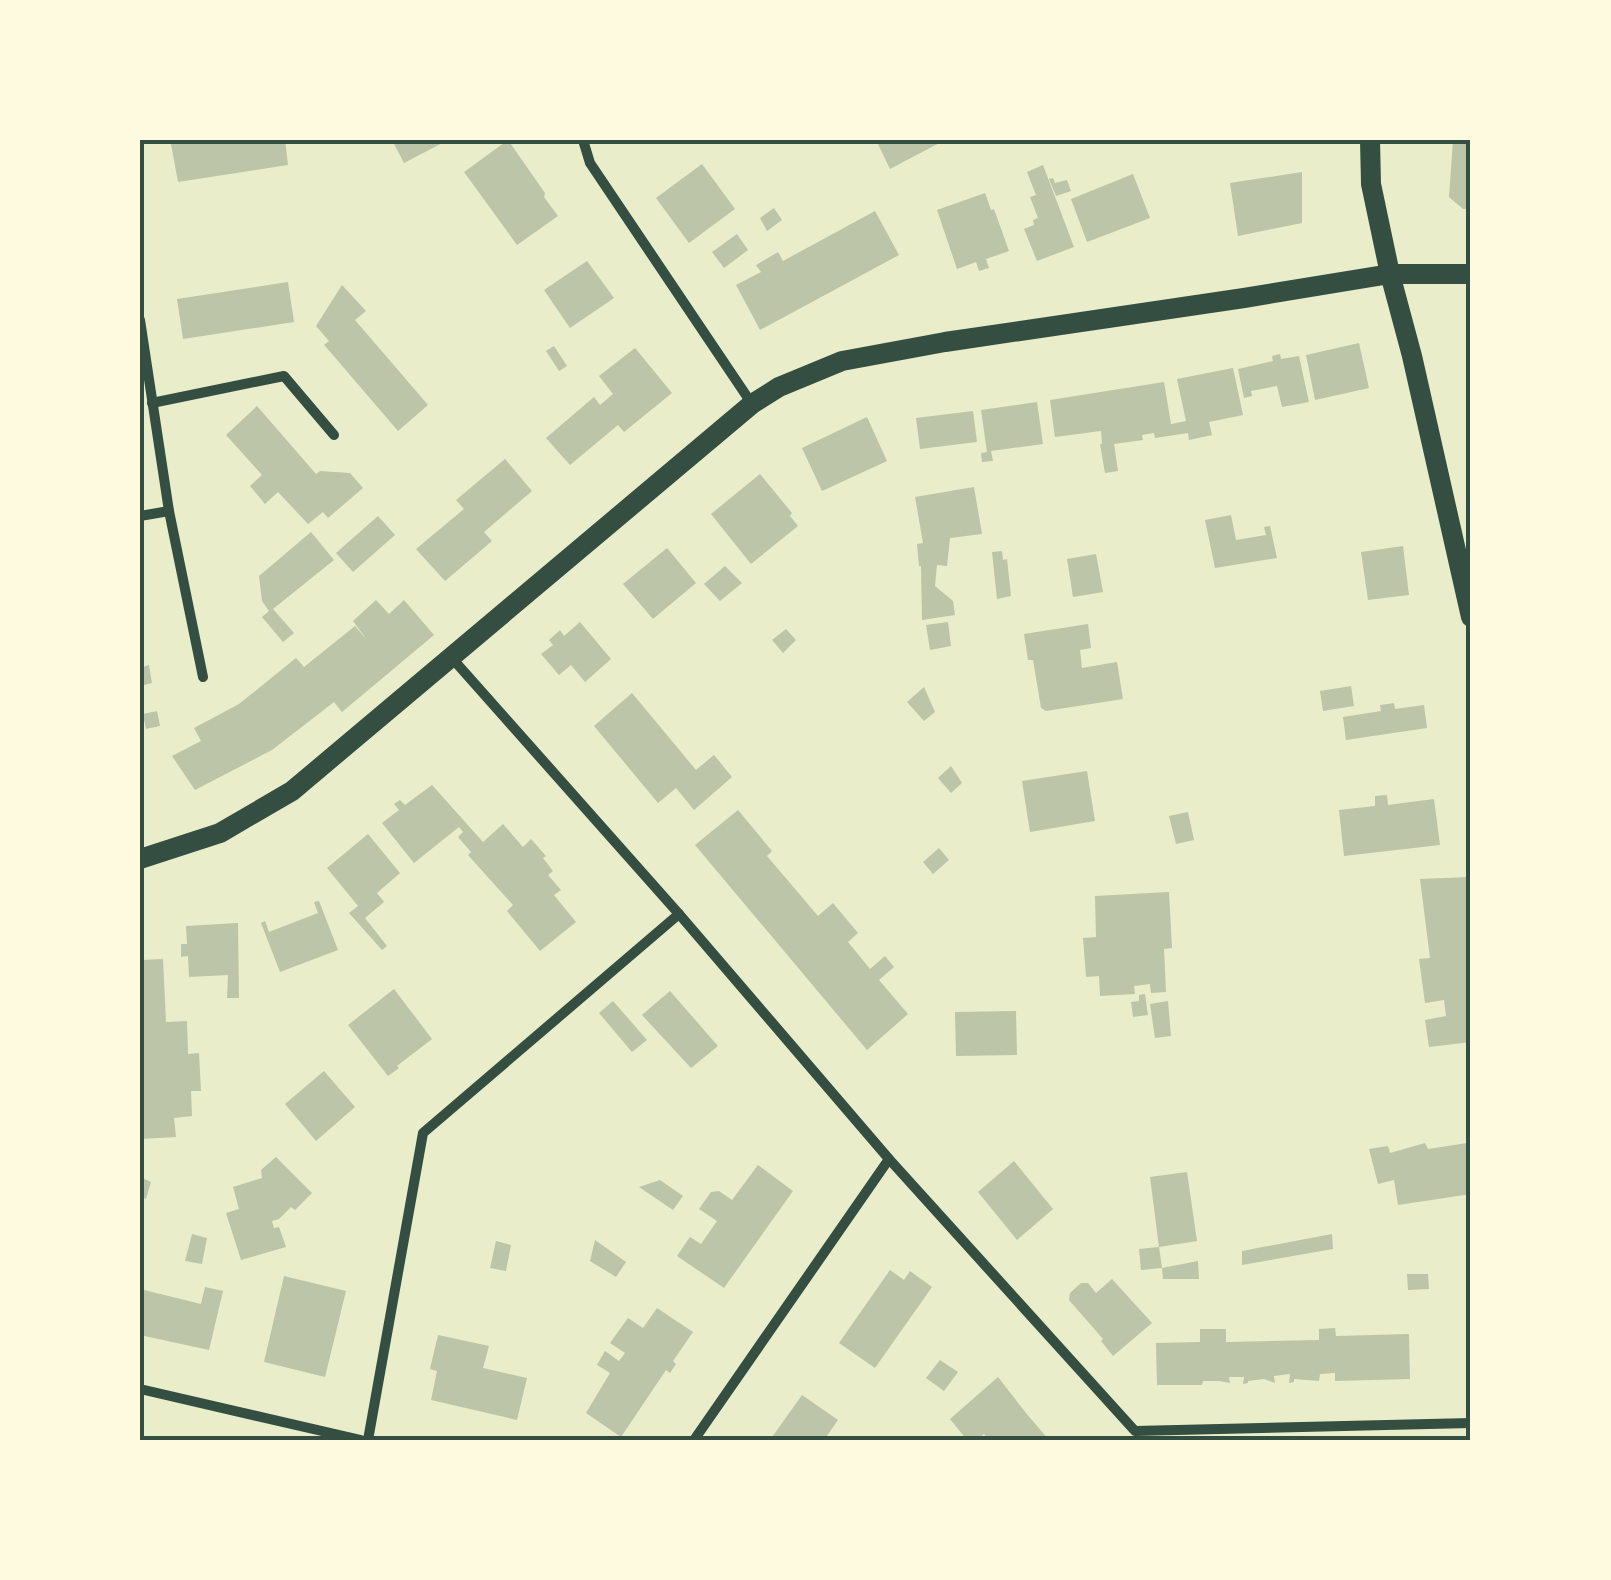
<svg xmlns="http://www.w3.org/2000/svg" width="1611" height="1580" font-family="Arial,sans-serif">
<rect width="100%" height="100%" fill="#e9edc9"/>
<g fill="#bcc5a7">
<path d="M201 140H285L288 165 178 182 171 144Z"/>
<path d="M392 140H448L404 163Z"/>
<path d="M508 140 545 193 544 197 558 216 517 245 464 172Z"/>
<path d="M876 140H945L890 169Z"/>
<path d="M1453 140H1471V209H1463L1449 197Z"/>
<path d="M702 164 735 209 689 243 656 198Z"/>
<path d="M1043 165 1074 247 1037 261 1024 229 1034 225 1033 220 1038 218 1030 197 1036 195 1027 172Z"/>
<path d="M1302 172V223L1238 236 1230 183Z"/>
<path d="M1133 174 1150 218 1087 242 1071 199Z"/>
<path d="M1053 178 1055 183 1067 180 1071 191 1056 196 1049 179Z"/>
<path d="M985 193 991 210 994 209 1009 251 986 259 989 268 979 271 976 262 957 269 937 210Z"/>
<path d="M774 208 782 220 767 231 760 218Z"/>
<path d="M875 211 899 255 760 330 736 285 761 272 756 265 778 252 783 261Z"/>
<path d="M737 234 748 250 724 268 712 252Z"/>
<path d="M587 261 614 298 570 328 544 290Z"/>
<path d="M288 282 294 322 183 339 177 299Z"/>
<path d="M342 285 366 311 355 320 428 405 398 431 326 347 324 345 329 341 316 326Z"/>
<path d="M1359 343 1369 388 1315 400 1306 355Z"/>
<path d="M1468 344H1471V372H1467Z"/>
<path d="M554 346 567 366 559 371 546 351Z"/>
<path d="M635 348 672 393 624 432 618 425 570 465 546 438 594 397 600 405 613 394 599 376Z"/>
<path d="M1280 354 1281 359 1299 356 1309 402 1282 407 1277 386 1251 391 1252 396 1244 398 1238 369 1273 361 1272 356Z"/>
<path d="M1233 368 1243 415 1209 422 1212 435 1189 440 1188 433 1155 438 1154 433 1142 435 1143 440 1114 444 1118 471 1105 473 1100 444H1102L1101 431 1055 437 1050 400 1164 382 1171 424 1186 421 1177 379Z"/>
<path d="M1037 402 1043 444 991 451 993 461 982 462 981 453 987 452 981 410Z"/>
<path d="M257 406 316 474 320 471 350 473 363 488 328 518 323 512 308 524 278 492 265 504 250 486 262 475 226 435Z"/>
<path d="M973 411 977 442 920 449 916 418Z"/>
<path d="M867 417 887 461 822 491 802 448Z"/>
<path d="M505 459 532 491 484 532 492 541 445 581 416 549 464 509 456 500Z"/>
<path d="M760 474 792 513 790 516 798 526 751 564 711 514Z"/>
<path d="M974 487 982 534 950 538 947 566 937 565 935 586 953 601 955 615 922 620 921 566H919L917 544 923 543 915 497Z"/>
<path d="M1231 515 1236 540 1266 535 1264 527 1270 526 1277 558 1215 568 1205 520Z"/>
<path d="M378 516 395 535 353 572 336 553Z"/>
<path d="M311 532 334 560 273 609 294 633 283 642 262 617 269 611 262 601 259 576Z"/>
<path d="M1403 546 1409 595 1368 600 1361 552Z"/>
<path d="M667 548 696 583 653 619 623 584Z"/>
<path d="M1002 551 1003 560 1007 559 1011 596 997 599 992 552Z"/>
<path d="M1096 554 1103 592 1073 597 1067 559Z"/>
<path d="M725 566 742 583 720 601 704 584Z"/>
<path d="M376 600 389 614 404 600 434 635 342 712 334 702 272 750 195 790 172 756 201 741 194 728 239 704 296 658 304 667 355 626 367 640 353 621Z"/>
<path d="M580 622 611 659 585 682 571 665 559 675 541 654 553 645 549 640 560 630 564 636Z"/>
<path d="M948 622 951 646 930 650 926 625Z"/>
<path d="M1088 624 1091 648 1080 650 1082 668 1117 662 1123 699 1046 711 1041 708 1033 660H1028L1024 634Z"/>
<path d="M786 629 796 640 783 653 772 640Z"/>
<path d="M149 665 152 683 140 686V668Z"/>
<path d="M1351 686 1354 706 1323 711 1320 691Z"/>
<path d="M924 687 935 712 924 721 907 702Z"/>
<path d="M632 693 696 770 714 755 732 777 694 810 676 788 658 803 594 726Z"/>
<path d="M1394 703 1395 709 1424 705 1427 728 1346 740 1343 717 1381 711 1380 705Z"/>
<path d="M157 711 160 726 146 729 143 714Z"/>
<path d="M951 766 962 783 951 793 938 778Z"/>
<path d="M1087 771 1095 821 1030 832 1022 781Z"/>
<path d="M432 785 483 842 503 824 523 847 531 839 546 856 543 858 553 871 548 875 561 890 554 895 576 922 540 951 507 911 513 905 468 855 471 852 458 837 463 832 459 827 414 863 382 823 399 810 394 804 400 800 405 805Z"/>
<path d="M1387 795 1388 805 1434 799 1440 845 1344 856 1339 810 1375 806V796Z"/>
<path d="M738 810 772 851 767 856 818 916 833 903 858 933 848 942 870 969 885 956 894 967 879 980 908 1014 867 1050 695 845Z"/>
<path d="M1188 812 1194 840 1176 844 1169 816Z"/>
<path d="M368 834 400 873 377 893 384 902 365 918 387 946 382 950 349 913 358 906 327 868Z"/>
<path d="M939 848 949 860 933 874 923 862Z"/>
<path d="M1469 877 1471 1042 1429 1047 1425 1020 1446 1016 1444 1000 1425 1003 1419 959 1430 958 1420 879Z"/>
<path d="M1169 892 1172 948 1164 949 1166 992 1151 993 1150 984 1134 986 1135 994 1100 996 1099 976 1086 977 1083 938 1096 937 1095 896Z"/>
<path d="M319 901 338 950 280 972 261 923 265 921 269 932 318 913 314 902Z"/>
<path d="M238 923 239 998H227L228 975 189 977 188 956 181 957V944H187L186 926Z"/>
<path d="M163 959 166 1022 187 1021 188 1054 199 1053 201 1091H191L192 1116 174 1118 176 1137 140 1139V960Z"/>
<path d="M394 989 432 1039 397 1066 399 1068 388 1076 348 1025Z"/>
<path d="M670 991 718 1046 691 1068 642 1015Z"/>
<path d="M1145 994 1148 1015 1133 1017 1131 1002 1139 1001V995Z"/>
<path d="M613 1001 647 1040 632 1052 599 1013Z"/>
<path d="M1168 1001 1171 1036 1155 1038 1150 1004Z"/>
<path d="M1016 1011 1017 1055 956 1056 955 1012Z"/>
<path d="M324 1071 355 1107 316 1141 285 1104Z"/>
<path d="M1425 1143 1428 1149 1467 1143 1471 1168V1194L1398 1205 1394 1180 1378 1184 1369 1149 1388 1146 1390 1153Z"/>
<path d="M276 1157 312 1193 295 1210 291 1207 279 1219 272 1221 274 1228 279 1227 286 1247 241 1260 226 1213 239 1209 233 1187 262 1178 261 1170Z"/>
<path d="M1014 1161 1053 1209 1017 1240 978 1192Z"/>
<path d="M758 1165 793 1191 724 1288 677 1256 690 1237 701 1244 717 1221 699 1209 711 1192 719 1191 732 1200Z"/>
<path d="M1187 1172 1197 1241 1159 1247 1150 1177Z"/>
<path d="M140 1177 151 1182 146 1199 140 1196Z"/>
<path d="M660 1180 683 1196 673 1210 639 1187Z"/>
<path d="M192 1234 207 1238 202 1264 185 1261Z"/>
<path d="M1332 1234 1333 1249 1242 1265V1251Z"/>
<path d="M595 1240 626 1262 616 1277 590 1261Z"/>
<path d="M496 1241 511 1245 506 1271 490 1268Z"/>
<path d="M1159 1247 1162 1268 1141 1270 1139 1249Z"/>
<path d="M1198 1261 1199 1279H1163L1162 1268Z"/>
<path d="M890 1270 904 1280 910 1271 932 1287 875 1368 839 1343Z"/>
<path d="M1407 1274H1428L1429 1289 1408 1290Z"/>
<path d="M284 1276 346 1291 325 1377 264 1362Z"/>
<path d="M1112 1279 1152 1323 1113 1356 1101 1341 1103 1339 1069 1300 1070 1293 1081 1283H1088L1096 1293Z"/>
<path d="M205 1287 223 1291 209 1350 140 1335V1289L201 1304Z"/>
<path d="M657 1308 693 1332 673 1361 676 1364 670 1373 666 1370 621 1437 586 1413 610 1373 597 1365 605 1351 619 1361 625 1353 610 1343 628 1318 643 1328Z"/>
<path d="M1335 1328 1336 1336 1409 1334 1410 1379 1335 1381V1373L1320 1374 1319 1381 1294 1379V1382L1289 1383 1290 1374 1274 1376 1275 1383 1264 1379 1248 1381V1383L1243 1384 1244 1377H1229L1230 1383 1219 1381H1203L1202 1385H1157L1156 1343 1200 1342V1329H1226V1342L1319 1340V1329Z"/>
<path d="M438 1335 489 1346 483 1368 527 1378 517 1420 431 1400 437 1371 430 1369Z"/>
<path d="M940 1360 958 1372 944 1391 926 1378Z"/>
<path d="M998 1377 1026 1413 1049 1440H989L984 1434 977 1440H967L950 1419Z"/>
<path d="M802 1395 838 1420 824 1440H770Z"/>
</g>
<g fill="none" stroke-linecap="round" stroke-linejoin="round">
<g stroke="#344e41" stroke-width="10">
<path d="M583 140 590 163 752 404"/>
<path d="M140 320 169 511 203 677"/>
<path d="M152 403 284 376 334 435"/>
<path d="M140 516 169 511"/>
<path d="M451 657 679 914 889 1159 1135 1431 1471 1423"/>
<path d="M140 1389 361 1440"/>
<path d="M368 1440 423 1133 679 914"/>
<path d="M694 1440 889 1159"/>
</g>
<g stroke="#344e41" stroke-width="20">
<path d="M1370 140 1371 184 1390 274 1412 356 1471 617"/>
<path d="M140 859 220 833 292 791 752 404 779 387 842 361 945 342 1244 298 1390 274H1471"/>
</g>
</g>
<rect width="1611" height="1580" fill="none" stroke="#fefae0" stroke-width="285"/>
<rect x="142" y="142" width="1326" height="1296" fill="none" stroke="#344e41" stroke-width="4"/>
</svg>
